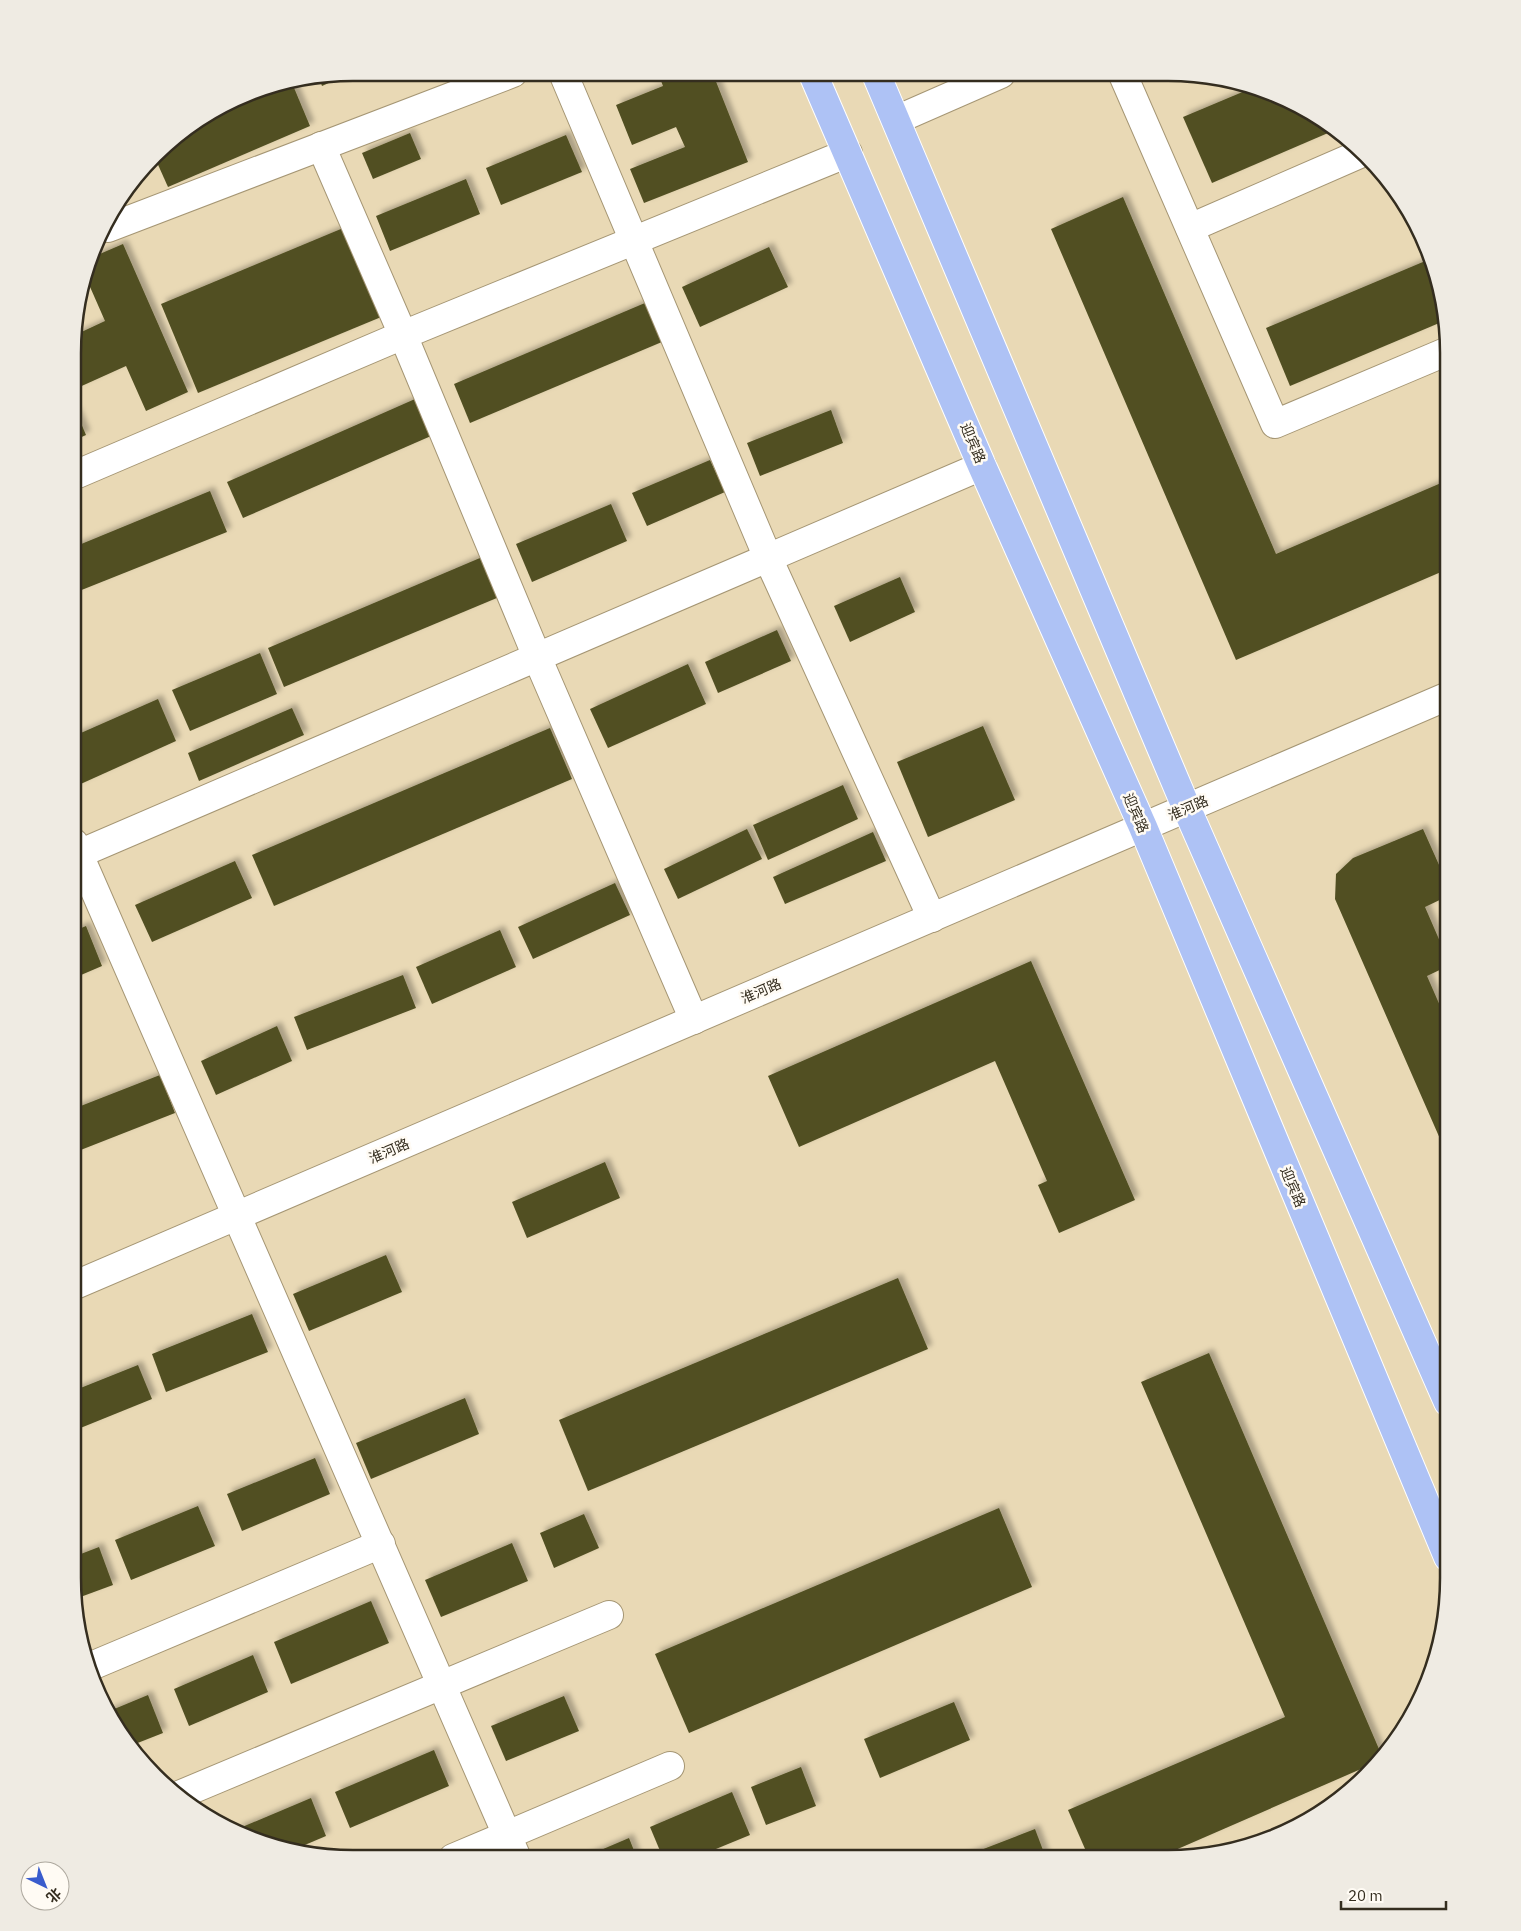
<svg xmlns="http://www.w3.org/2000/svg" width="1521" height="1931" font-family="'IBM Plex Sans','Noto Sans SC',sans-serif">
<defs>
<filter id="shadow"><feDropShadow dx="4.5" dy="-4.5" stdDeviation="2.5" flood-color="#0004"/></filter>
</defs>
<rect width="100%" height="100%" fill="#e9d9b5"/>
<g fill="#514f23" filter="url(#shadow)">
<path d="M351 73 322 86 319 78 350 73Z"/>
<path d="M658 73 713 74 748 162 644 203 630 169 685 147 676 127 632 145 616 105 663 86Z"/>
<path d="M292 83 310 126 168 187 155 158 168 142 263 87Z"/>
<path d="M1252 88 1275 94 1324 120 1335 130 1212 183 1183 117Z"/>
<path d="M410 133 421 159 373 179 362 153Z"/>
<path d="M566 135 582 172 501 205 486 168Z"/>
<path d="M466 179 480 214 390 251 376 216Z"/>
<path d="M1123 197 1276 554 1448 480V569L1236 660 1051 229Z"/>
<path d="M348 226 386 315 198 393 161 304Z"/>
<path d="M123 244 188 392 146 411 126 366 75 389V335L105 321 87 280 95 256Z"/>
<path d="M769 247 788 287 700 327 682 287Z"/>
<path d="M1430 259 1439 280 1444 321 1290 386 1266 328Z"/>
<path d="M652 300 669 339 470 423 454 384Z"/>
<path d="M415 399 431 436 243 518 227 482Z"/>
<path d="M75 409 86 435 75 440Z"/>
<path d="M831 410 843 443 760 476 747 443Z"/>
<path d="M710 460 725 492 647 526 632 493Z"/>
<path d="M210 491 227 532 74 593V547Z"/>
<path d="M611 504 627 541 532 582 516 544Z"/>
<path d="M487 555 504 595 284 687 268 648Z"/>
<path d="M900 577 915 612 850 642 834 606Z"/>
<path d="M777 630 791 661 718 693 705 662Z"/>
<path d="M260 653 277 694 190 731 172 690Z"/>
<path d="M688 664 706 704 608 748 590 709Z"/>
<path d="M158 699 176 741 74 787V736Z"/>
<path d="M292 708 304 735 199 781 188 753Z"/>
<path d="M983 726 1015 800 928 837 897 762Z"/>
<path d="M550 728 572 779 274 906 252 855Z"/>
<path d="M843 785 858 819 768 860 753 825Z"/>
<path d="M747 829 762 859 678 899 664 869Z"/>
<path d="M1423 829 1448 885V896L1425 907 1448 960V966L1427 976 1448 1024V1157L1335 899 1336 874 1353 858Z"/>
<path d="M873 832 886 861 785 904 773 877Z"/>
<path d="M235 861 252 898 152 942 135 905Z"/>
<path d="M615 883 630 915 533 959 518 927Z"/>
<path d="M86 926 102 966 74 978V931Z"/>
<path d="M500 930 516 967 432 1004 416 967Z"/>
<path d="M1031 961 1135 1200 1059 1233 1038 1185 1047 1181 995 1061 799 1147 768 1076Z"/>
<path d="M403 975 416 1008 307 1050 294 1017Z"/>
<path d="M277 1026 292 1061 216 1095 201 1061Z"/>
<path d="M160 1075 175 1113 73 1153V1109Z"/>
<path d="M605 1162 620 1198 527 1238 512 1202Z"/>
<path d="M386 1255 402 1292 309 1331 293 1294Z"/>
<path d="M898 1278 928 1349 588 1491 559 1420Z"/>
<path d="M252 1314 268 1352 166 1392 152 1354Z"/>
<path d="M1209 1353 1382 1756 1377 1762 1157 1858H1089L1068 1810 1285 1717 1141 1382Z"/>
<path d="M138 1365 152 1399 73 1431V1391Z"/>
<path d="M465 1398 479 1434 371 1479 356 1443Z"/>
<path d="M315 1458 330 1494 242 1531 227 1494Z"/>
<path d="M198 1506 215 1546 131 1580 115 1540Z"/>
<path d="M999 1508 1032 1587 689 1733 655 1654Z"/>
<path d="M584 1514 599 1548 554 1568 540 1533Z"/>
<path d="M512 1543 528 1581 441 1617 425 1580Z"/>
<path d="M99 1547 113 1585 75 1599 73 1557Z"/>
<path d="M371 1601 389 1643 291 1684 274 1642Z"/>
<path d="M253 1655 268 1692 189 1726 174 1689Z"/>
<path d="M148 1695 163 1733 130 1746 107 1712Z"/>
<path d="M564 1696 579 1731 506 1761 491 1726Z"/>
<path d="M954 1702 970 1740 880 1778 864 1739Z"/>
<path d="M434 1750 449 1786 350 1828 335 1792Z"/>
<path d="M801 1767 816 1806 766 1825 751 1787Z"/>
<path d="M732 1792 750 1835 694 1858H663L650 1827Z"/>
<path d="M311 1798 326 1836 293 1850 263 1844 235 1830Z"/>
<path d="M1035 1829 1046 1858H960Z"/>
<path d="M629 1838 637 1858H582Z"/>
</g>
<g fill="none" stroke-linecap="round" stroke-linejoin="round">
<g stroke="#a59674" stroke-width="30">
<g id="street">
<path d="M563 73 768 558 932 918"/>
<path d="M1123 75 1275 424 1448 351"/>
<path d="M896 120 1001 74"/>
<path d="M321 146 403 335 537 657 694 1020"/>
<path d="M108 228 513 73"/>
<path d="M1190 228 1362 153"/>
<path d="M75 475 403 335 848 153"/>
<path d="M74 843 517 1858"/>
<path d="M74 856 982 466"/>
<path d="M89 1667 381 1544"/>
<path d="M179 1795 609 1615"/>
<path d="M453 1858 670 1766"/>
</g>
</g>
<g stroke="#a59674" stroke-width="30">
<path id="secondary" d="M73 1286 1448 696"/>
</g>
<g stroke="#fff" stroke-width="30">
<g id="primary">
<path d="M813 74 982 466 1143 827 1448 1557"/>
<path d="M876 74 1187 809 1448 1402"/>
</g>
</g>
<use href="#street" stroke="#fff" stroke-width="28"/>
<use href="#secondary" stroke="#fff" stroke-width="28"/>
<use href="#primary" stroke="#aec2f5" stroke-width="28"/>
</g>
<g text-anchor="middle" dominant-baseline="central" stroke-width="5" stroke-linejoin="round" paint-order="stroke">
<g font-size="14" fill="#342d1f" stroke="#fffbf4">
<text transform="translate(973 443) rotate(67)">迎宾路</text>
<text transform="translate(1188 808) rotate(-23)">淮河路</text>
<text transform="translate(1136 813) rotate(66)">迎宾路</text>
<text transform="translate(761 991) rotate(-23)">淮河路</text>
<text transform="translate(389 1151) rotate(-23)">淮河路</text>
<text transform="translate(1293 1187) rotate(67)">迎宾路</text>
</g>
</g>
<path d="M0 0H1521V1931H0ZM353 81H1168A272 272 0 0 1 1440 353V1578A272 272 0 0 1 1168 1850H353A272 272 0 0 1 81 1578V353A272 272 0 0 1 353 81Z" fill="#efebe3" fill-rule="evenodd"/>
<path fill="none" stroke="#342d1f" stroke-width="2.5" d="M353 81H1168A272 272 0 0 1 1440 353V1578A272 272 0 0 1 1168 1850H353A272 272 0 0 1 81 1578V353A272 272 0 0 1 353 81Z"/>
<g transform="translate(45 1886) rotate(137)"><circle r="24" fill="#fffbf4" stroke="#aea99f"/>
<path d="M0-4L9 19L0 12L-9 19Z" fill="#395ccd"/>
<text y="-8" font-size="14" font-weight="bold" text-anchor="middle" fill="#342d1f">北</text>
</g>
<path d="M1341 1901v8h105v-8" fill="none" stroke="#342d1f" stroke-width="2.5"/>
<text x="1348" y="1901" font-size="15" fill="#342d1f" stroke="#fffbf4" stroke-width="4" paint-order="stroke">20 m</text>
</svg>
